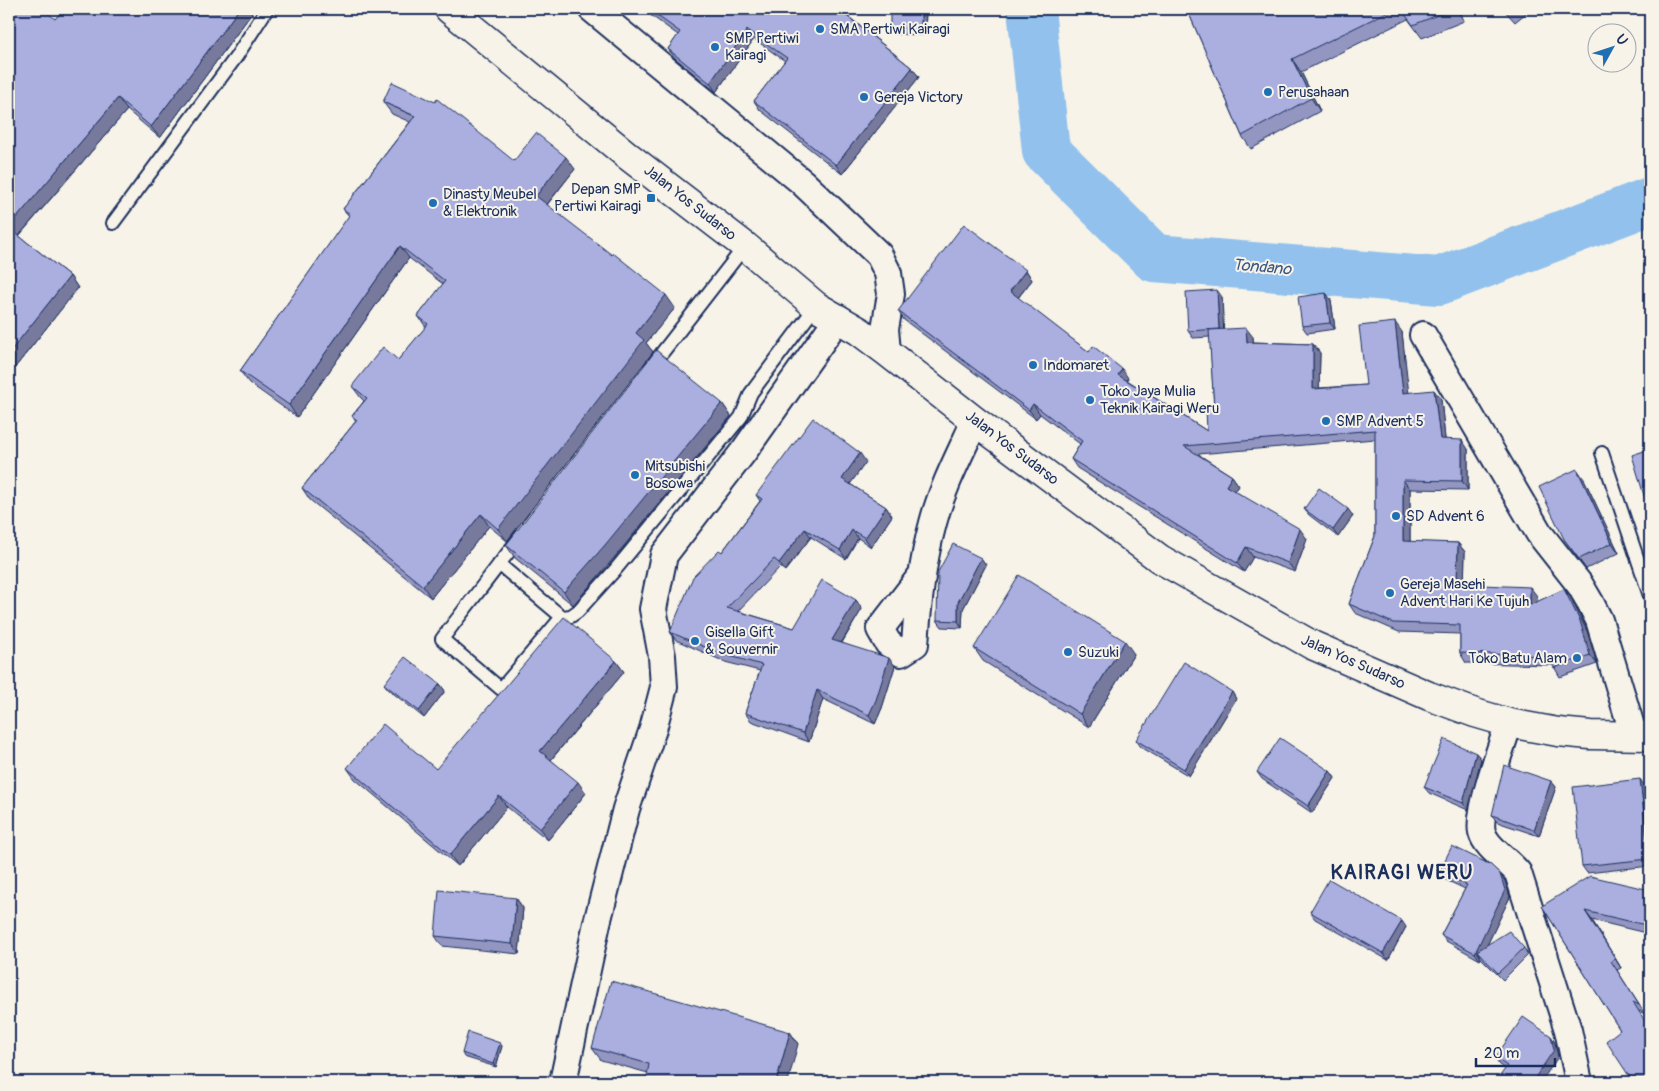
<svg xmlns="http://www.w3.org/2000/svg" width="1659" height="1091" font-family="Pangolin,sans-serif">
<rect width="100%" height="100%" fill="#f7f3e8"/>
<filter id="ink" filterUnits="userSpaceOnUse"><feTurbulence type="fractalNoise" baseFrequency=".02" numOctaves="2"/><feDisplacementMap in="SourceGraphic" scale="10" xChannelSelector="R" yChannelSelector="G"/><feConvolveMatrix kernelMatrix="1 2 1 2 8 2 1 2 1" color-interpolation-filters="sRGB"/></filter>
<g filter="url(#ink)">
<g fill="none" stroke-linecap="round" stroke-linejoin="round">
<path stroke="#91c1ec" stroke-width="48" d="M1031 9 1046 151 1154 258 1439 281 1650 201"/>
<g stroke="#1b2f5e" stroke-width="16">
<g id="service">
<path d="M113 223 236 57 267 9"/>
<path d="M651 367 745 246"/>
<path d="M1602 453 1650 596"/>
<path d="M499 564 562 617 501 689 442 639 520 537"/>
<path d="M562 617 571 616 578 611 615 570 741 417 751 393 816 306"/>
</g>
</g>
<g stroke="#1b2f5e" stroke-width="30">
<g id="minor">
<path d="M592 9 802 182 879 255 888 273 891 294 885 329 887 352"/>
<path d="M1423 335 1539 533 1580 585 1590 602 1599 620 1634 736"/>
<path d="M921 576 880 629 888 643 901 653 915 644C918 603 922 563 933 523 942 488 960 454 975 421"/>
<path d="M1509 723C1502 745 1477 813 1482 832 1486 848 1508 860 1518 873L1568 1030 1579 1082"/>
<path d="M563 1082 597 923 626 809 653 729 664 687 662 656 653 609 664 555 744 451 838 318"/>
</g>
</g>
<g stroke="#1b2f5e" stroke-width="31">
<path id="trunk" d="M449 9 628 156 745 246 816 306 859 331 887 352 975 421 1160 559 1312 645 1429 696 1475 713 1509 723 1558 732 1590 735 1650 736"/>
</g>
<use href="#service" stroke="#f7f3e8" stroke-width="12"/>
<use href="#minor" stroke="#f7f3e8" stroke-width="26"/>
<use href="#trunk" stroke="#f7f3e8" stroke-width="28"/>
</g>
<g fill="#9396c1" stroke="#1b2f5e">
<path d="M9 9 55 19 64 9H252V13L160 138 127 110 19 236 70 276 78 288 9 375Z"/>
<path d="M642 9H847L844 13 912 68 919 77 842 174 760 110 754 101 785 61 754 39 716 92 675 58 668 49 678 35Z"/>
<path d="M926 9 925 35 894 34 890 27Z"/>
<path d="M1187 9H1459L1464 21 1422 38 1408 19 1301 72 1320 111 1251 149 1242 136Z"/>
<path d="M1503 9H1531L1515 22Z"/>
<path d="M383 102 514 161 575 169 547 205 675 308 646 343 653 352 507 541 489 526 431 598 310 500 302 488 356 421 352 416 364 401 361 398 352 386 398 360 426 327 418 316 443 284 409 258 297 417 249 383 240 371 349 216 343 209 410 122 392 114Z"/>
<path d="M1026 270 1032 280 1018 298 1089 352 1128 378 1127 380 1207 431 1214 408 1210 337 1193 338 1188 331 1222 297 1223 329 1253 337V342L1313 344 1320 353 1319 388 1366 385 1402 332 1408 393 1441 399 1445 439 1468 449V490L1410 489V542L1458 543 1465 552 1464 585 1537 596V602L1564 589 1571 598 1587 631 1597 664 1560 677 1553 665 1466 663 1460 653V634L1399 632 1355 613 1349 604 1375 536V439L1198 454 1232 476 1239 486 1235 491 1307 539 1295 572 1253 557 1244 572 1077 468 1071 459 1080 444 1040 414 1036 419 904 320 898 311Z"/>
<path d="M1326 293 1331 300 1335 329 1307 333 1302 326Z"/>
<path d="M722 403 731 416 614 558 573 605 515 558 506 545Z"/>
<path d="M866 462 850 484 886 507 892 516 871 547 858 538 846 559 811 537 785 571 780 567 738 611 794 628 856 600 862 609 842 643 895 666 882 708 875 724 823 699 809 742 751 721 745 713 760 671 725 662 676 640 670 632 722 552 760 501 756 495Z"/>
<path d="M1584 479 1619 553 1586 569 1564 539Z"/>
<path d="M1304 509 1353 516 1338 537 1309 515Z"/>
<path d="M981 558 986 565 963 609 962 628 942 627 937 620Z"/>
<path d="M974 648 1134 654 1089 727 983 661Z"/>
<path d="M616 661 624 672 551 760 586 793 548 840 507 807 458 866 355 779 347 768 436 769Z"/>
<path d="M384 684H440L445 691 424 718 389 690Z"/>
<path d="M1232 692 1236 699 1189 776 1141 747 1136 740Z"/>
<path d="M1476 753 1481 759 1468 810 1429 793 1424 787Z"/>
<path d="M1330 771 1335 778 1312 813 1262 779 1257 772Z"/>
<path d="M1551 781 1556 787 1539 836 1497 822 1492 815Z"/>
<path d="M1645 786 1650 834V866L1587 873 1582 866Z"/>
<path d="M1439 872 1500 874 1505 881 1510 897 1487 945 1524 948 1528 955 1503 980 1481 958 1480 960 1446 941 1441 935 1465 889 1444 879Z"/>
<path d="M1650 890V934L1592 920 1621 968 1617 970 1645 1014 1639 1011 1620 1030 1542 906Z"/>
<path d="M516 898 523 908 519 954 442 946 435 936Z"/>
<path d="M1310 912 1406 927 1388 960 1315 919Z"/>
<path d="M1650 996V1014L1646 1007Z"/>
<path d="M790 1032 798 1044 648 1073 601 1060 592 1048Z"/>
<path d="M1551 1036 1555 1043 1558 1057 1505 1069 1499 1065 1495 1058Z"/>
<path d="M502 1046 496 1067 464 1057 462 1053Z"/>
</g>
<g fill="#787a9d" stroke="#1b2f5e">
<path d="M239 9H252V13L160 138 151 127Z"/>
<path d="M837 9H847L842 16Z"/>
<path d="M921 9H926L925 35 921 29Z"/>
<path d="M1456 9H1459L1464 21Z"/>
<path d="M747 30 754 39 716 92 710 83Z"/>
<path d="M1292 59 1301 72 1320 111 1311 98Z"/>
<path d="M912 68 919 77 842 174 836 165Z"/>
<path d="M118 98 127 110 16 239 9 229V227Z"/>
<path d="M566 157 575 169 544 208 536 196Z"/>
<path d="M400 246 409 258 297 417 289 405Z"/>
<path d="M1026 270 1032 280 1016 300 1010 291Z"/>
<path d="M70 276 78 288 9 375V353Z"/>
<path d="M1217 290 1222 297 1224 336 1219 329Z"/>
<path d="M1326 293 1331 300 1335 329 1330 323Z"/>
<path d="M666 295 675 308 646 343 653 352 507 541 498 529 636 333Z"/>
<path d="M1395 322 1402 332 1410 403 1403 393Z"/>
<path d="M1246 328 1253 337 1254 351 1247 342Z"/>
<path d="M1313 344 1320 353 1319 398 1313 389Z"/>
<path d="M1122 369 1128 378 1124 384 1118 375Z"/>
<path d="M1434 390 1441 399 1446 449 1440 439Z"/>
<path d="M722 403 731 416 614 558 573 605 564 592Z"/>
<path d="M1033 404 1040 414 1036 419 1029 410Z"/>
<path d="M1462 440 1468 449V490L1462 481Z"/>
<path d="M860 453 866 462 848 487 842 479Z"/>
<path d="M1577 469 1584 479 1619 553 1612 543Z"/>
<path d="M1232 476 1239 486 1232 495 1226 486Z"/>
<path d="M1403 480 1410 489V551L1403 541Z"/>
<path d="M886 507 892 516 871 547 865 538Z"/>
<path d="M1348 509 1353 516 1338 537 1333 530Z"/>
<path d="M481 514 489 526 431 598 423 586Z"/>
<path d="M805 529 811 537 785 571 779 563Z"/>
<path d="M1300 529 1307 539 1295 572 1288 563Z"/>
<path d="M852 530 858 538 846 559 840 550Z"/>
<path d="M1458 543 1465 552 1464 594 1457 584Z"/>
<path d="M1246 547 1253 557 1244 572 1237 563Z"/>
<path d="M981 558 986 565 963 609 962 628 958 621V602Z"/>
<path d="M1530 587 1537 596 1536 614 1530 605Z"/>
<path d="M1564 589 1571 598 1587 631 1597 664 1590 655Z"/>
<path d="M856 600 862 609 838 648 832 640Z"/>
<path d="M1125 641 1134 654 1089 727 1080 714Z"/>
<path d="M889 658 895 666 882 708 875 724 869 715Z"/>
<path d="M616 661 624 672 548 763 540 751Z"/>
<path d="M440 684 445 691 424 718 419 711Z"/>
<path d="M817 690 823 699 809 742 803 733Z"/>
<path d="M1232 692 1236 699 1189 776 1184 769Z"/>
<path d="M1476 753 1481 759 1468 810 1463 803Z"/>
<path d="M1330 771 1335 778 1312 813 1308 806Z"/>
<path d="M1640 779 1645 786 1650 834V860L1649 859Z"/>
<path d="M1551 781 1556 787 1539 836 1534 830Z"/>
<path d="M578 782 586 793 548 840 540 829Z"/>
<path d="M499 796 507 807 458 866 450 855Z"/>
<path d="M1500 874 1505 881 1510 897 1482 956 1477 951 1481 958 1480 960 1475 953Z"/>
<path d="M516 898 523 908 519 954 512 944Z"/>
<path d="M1585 911 1592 920 1621 968 1615 958Z"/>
<path d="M1402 921 1406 927 1388 960 1383 953Z"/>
<path d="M790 1032 798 1044 788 1082H776Z"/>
<path d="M1551 1036 1555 1043 1558 1057 1541 1082H1532Z"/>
<path d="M500 1043 502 1046 496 1067 493 1064Z"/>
</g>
<g fill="#abafe0" stroke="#1b2f5e">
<path d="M9 9H43L55 19 64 9H239L151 127 118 98 9 227Z"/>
<path d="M648 9H838L912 68 836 165 754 101 787 58 747 30 710 83 668 49 680 32Z"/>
<path d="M890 9H921V29L890 27Z"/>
<path d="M1187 9H1393L1292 59 1311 98 1242 136Z"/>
<path d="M1401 9H1452L1413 25Z"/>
<path d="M392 82 435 102 437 99 514 161 536 133 566 157 536 196 612 255 613 253 666 295 636 333 644 340 498 529 481 514 423 586 302 488 357 420 352 416 367 398 352 386 383 347 398 360 428 324 418 316 445 281 400 246 289 405 240 371 350 214 343 209 415 116 383 102Z"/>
<path d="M964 224 1026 270 1010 291 1089 352 1093 346 1122 369 1118 375 1207 431 1206 408H1214L1209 330 1246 328 1247 342 1313 344V389L1366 385 1359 326 1395 322 1403 393 1434 390 1440 439 1462 440V481L1403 480V541L1458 543 1457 584 1530 587V605L1564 589 1580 621 1590 655 1554 668 1549 656 1460 653V625L1393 623 1349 604 1375 536V430L1184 446 1232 476 1226 486 1300 529 1288 563 1246 547 1237 563 1071 459 1082 441 1033 404 1029 410 898 311Z"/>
<path d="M9 228 70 276 9 353Z"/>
<path d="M1217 290 1219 329 1188 331 1186 292Z"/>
<path d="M1326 293 1330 323 1302 326 1298 297Z"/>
<path d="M656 350 722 403 605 545 564 592 506 545Z"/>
<path d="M813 418 860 453 842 479 886 507 865 538 852 530 840 550 805 529 779 563 774 559 727 608 794 628 822 580 856 600 832 640 889 658 876 700 869 715 817 690 803 733 745 713 762 665 719 653 670 632 693 577 719 550 722 552 762 499 756 495Z"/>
<path d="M1650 449V516L1632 455Z"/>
<path d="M1577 469 1612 543 1579 559 1564 539 1539 487Z"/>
<path d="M1319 488 1348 509 1333 530 1304 509Z"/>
<path d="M953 544 981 558 958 602V621L937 620 938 572Z"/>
<path d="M1019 575 1125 641 1080 714 974 648Z"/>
<path d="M564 617 616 661 540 751 578 782 540 829 499 796 450 855 347 768 383 724 436 769Z"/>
<path d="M405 657 440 684 419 711 384 684Z"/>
<path d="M1184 662 1232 692 1184 769 1136 740Z"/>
<path d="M1280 738 1330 771 1308 806 1257 772Z"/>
<path d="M1444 739 1476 753 1463 803 1424 787Z"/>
<path d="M1504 765 1551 781 1534 830 1492 815Z"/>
<path d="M1640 779 1649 859 1582 866 1573 787Z"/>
<path d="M1452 846 1491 865 1500 874 1505 890 1475 953 1441 935 1467 885 1439 872Z"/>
<path d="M1590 876 1650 890V926L1585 911 1615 958 1611 961 1639 1005 1633 1002 1650 1029V1082H1633L1606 1041 1620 1030 1542 906Z"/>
<path d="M1329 879 1402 921 1383 953 1310 912Z"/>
<path d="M439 890 516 898 512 944 435 936Z"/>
<path d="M1509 931 1524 948 1498 973 1477 951Z"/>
<path d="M611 981 790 1032 776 1082H646L649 1064 592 1048Z"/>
<path d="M1650 996V1009L1646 1007Z"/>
<path d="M1523 1017 1551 1036 1554 1050 1532 1082H1496L1507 1066 1495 1058Z"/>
<path d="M468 1032 500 1043 493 1064 462 1053Z"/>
</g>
</g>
<g fill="#1f6fb2" stroke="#f7f3e8" stroke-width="2">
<circle cx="820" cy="29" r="5"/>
<circle cx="715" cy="47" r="5"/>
<circle cx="1268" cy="92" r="5"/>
<circle cx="864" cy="97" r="5"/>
<rect x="646" y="193" width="10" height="10" rx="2.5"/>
<circle cx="433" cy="203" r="5"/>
<circle cx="1033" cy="365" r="5"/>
<circle cx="1090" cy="400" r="5"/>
<circle cx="1326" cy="421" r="5"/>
<circle cx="635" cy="475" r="5"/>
<circle cx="1396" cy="516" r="5"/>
<circle cx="1390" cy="593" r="5"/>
<circle cx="695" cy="641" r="5"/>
<circle cx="1068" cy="652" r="5"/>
<circle cx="1577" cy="658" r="5"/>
</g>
<g text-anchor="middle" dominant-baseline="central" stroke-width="4" stroke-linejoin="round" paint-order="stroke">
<g font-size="15" fill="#1b2f5e" stroke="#f7f3e8" text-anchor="start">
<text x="830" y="29">SMA Pertiwi Kairagi</text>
<text x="725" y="38">SMP Pertiwi<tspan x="725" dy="17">Kairagi</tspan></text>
<text x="1278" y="92">Perusahaan</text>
<text x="874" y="97">Gereja Victory</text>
<text x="641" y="189" text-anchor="end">Depan SMP<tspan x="641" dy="17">Pertiwi Kairagi</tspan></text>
<text x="443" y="194">Dinasty Meubel<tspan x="443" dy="17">&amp; Elektronik</tspan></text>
<text x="1043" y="365">Indomaret</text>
<text x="1100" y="391">Toko Jaya Mulia<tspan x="1100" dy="17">Teknik Kairagi Weru</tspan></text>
<text x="1336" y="421">SMP Advent 5</text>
<text x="645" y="466">Mitsubishi<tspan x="645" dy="17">Bosowa</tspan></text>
<text x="1406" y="516">SD Advent 6</text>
<text x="1400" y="584">Gereja Masehi<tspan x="1400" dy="17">Advent Hari Ke Tujuh</tspan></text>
<text x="705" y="632">Gisella Gift<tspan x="705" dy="17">&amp; Souvernir</tspan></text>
<text x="1078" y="652">Suzuki</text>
<text x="1567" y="658" text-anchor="end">Toko Batu Alam</text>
</g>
<g font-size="15" fill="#1b2f5e" stroke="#f7f3e8">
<text transform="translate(690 203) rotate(38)">Jalan Yos Sudarso</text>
<text transform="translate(1012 448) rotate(37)">Jalan Yos Sudarso</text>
<text transform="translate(1353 662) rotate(24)">Jalan Yos Sudarso</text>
</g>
<g font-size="16" font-style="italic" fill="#385482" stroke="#f7f3e8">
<text transform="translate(1262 267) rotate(5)">Tondano</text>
</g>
<g font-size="20" font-weight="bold" letter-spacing="1" fill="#1b2f5e" stroke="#f7f3e8">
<text x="1402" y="872">KAIRAGI WERU</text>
</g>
</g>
<rect width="1659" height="1091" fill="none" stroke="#f7f3e8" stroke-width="30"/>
<rect x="15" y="15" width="1629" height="1061" fill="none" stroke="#1b2f5e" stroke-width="2" filter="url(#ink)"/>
<g transform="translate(1612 48) rotate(50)"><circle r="24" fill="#f7f3e8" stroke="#9fa5b1"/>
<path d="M0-4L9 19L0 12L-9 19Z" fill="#1f6fb2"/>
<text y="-8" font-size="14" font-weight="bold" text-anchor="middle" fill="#1b2f5e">U</text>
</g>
<path d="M1476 1058v8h79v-8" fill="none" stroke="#1b2f5e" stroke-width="2.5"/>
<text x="1484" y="1058" font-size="15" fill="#1b2f5e" stroke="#f7f3e8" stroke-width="4" paint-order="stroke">20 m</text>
</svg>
